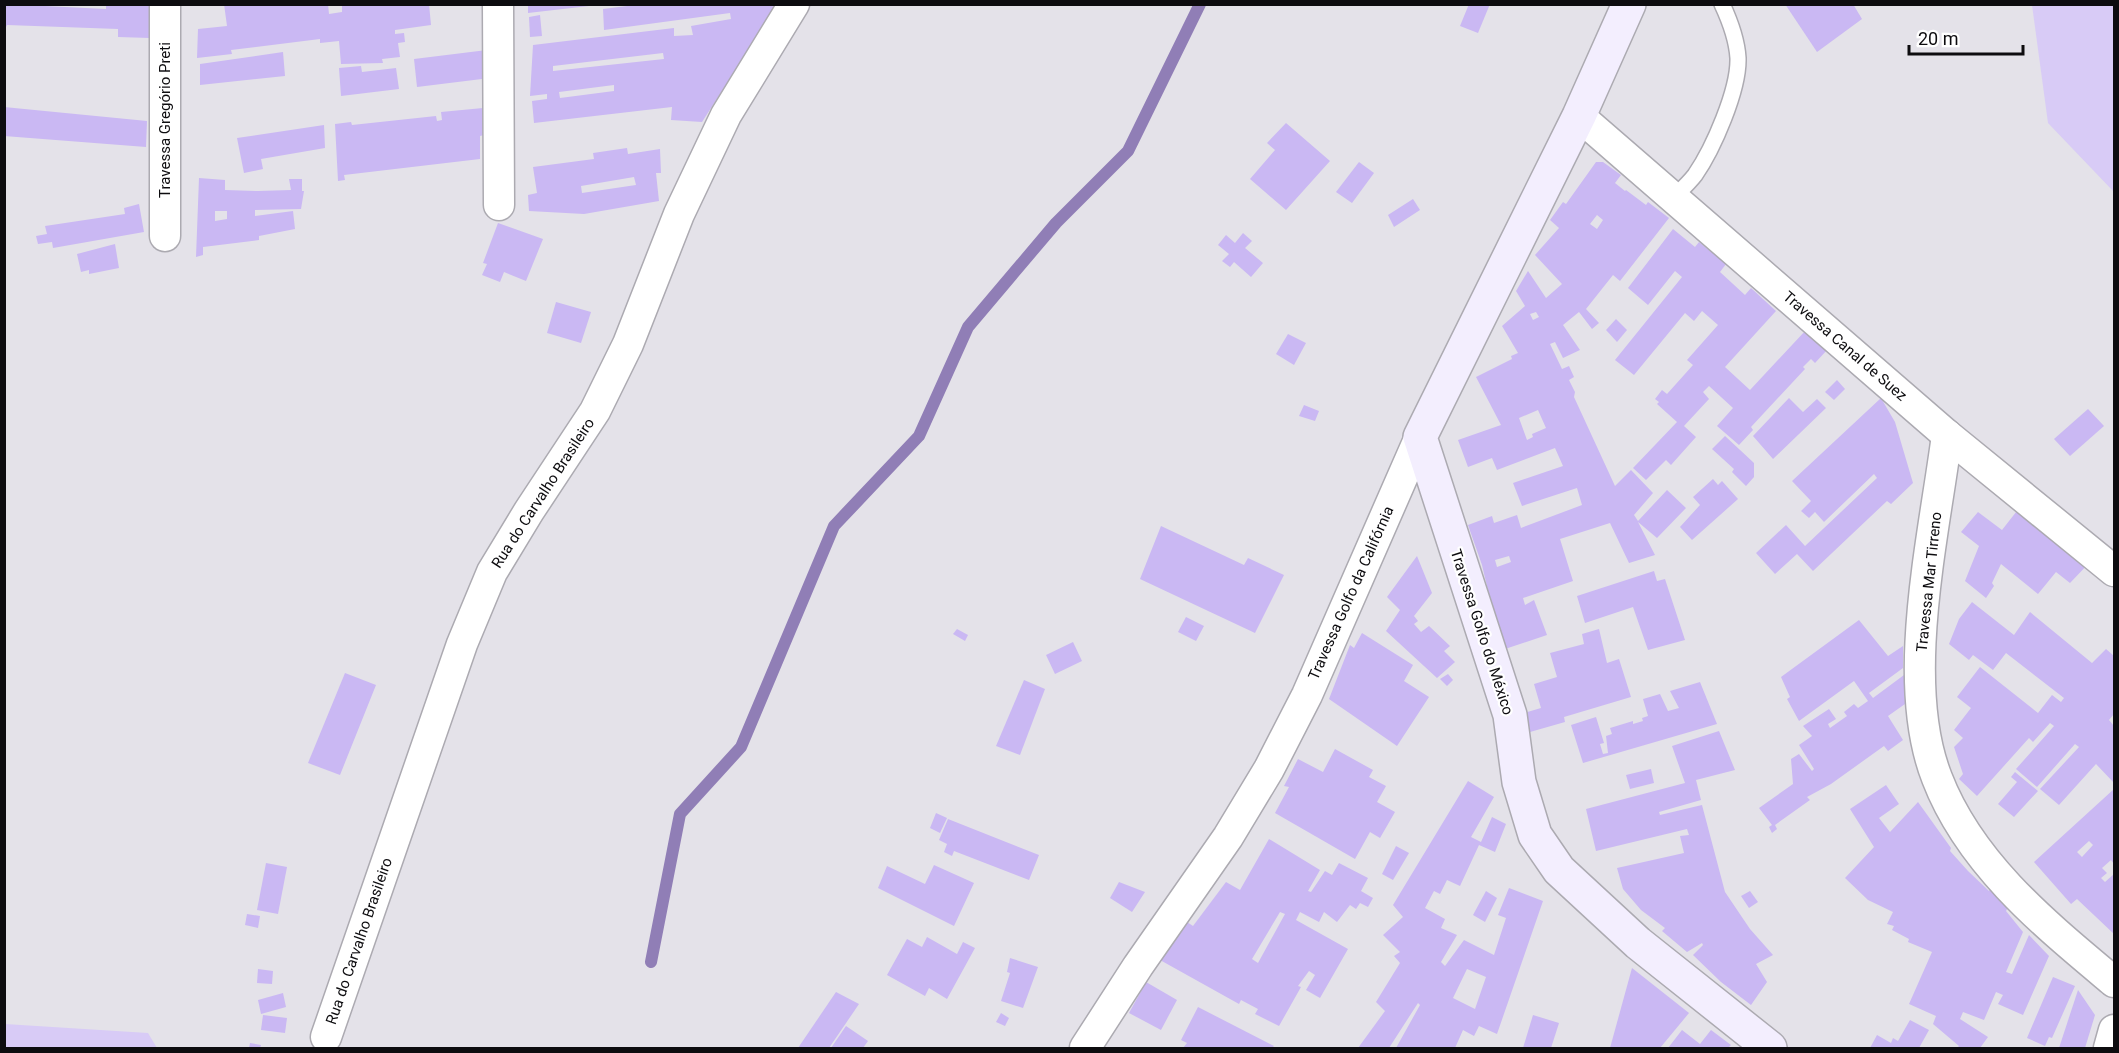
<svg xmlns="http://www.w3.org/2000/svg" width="2119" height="1053" font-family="Roboto,sans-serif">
<rect width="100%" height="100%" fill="#e4e2e9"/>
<g fill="#d8cbf6">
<path d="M2032 5H2114V192L2048 123Z"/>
<path d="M5 1024 148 1033 157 1048H5Z"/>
</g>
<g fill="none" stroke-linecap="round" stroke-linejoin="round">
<path stroke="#907eb6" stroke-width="12" d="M651 962 680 814 741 747 834 526 919 436 968 327 1056 223 1128 151 1200 4"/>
</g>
<g fill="#cab8f3" fill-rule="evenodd">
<path d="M4 4 106 9V4H149L150 38 118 37V29L7 25 4 31Z"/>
<path d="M224 4H328L329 14 342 12V4H429L431 25 395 30V34L404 33 405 42 398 43 400 57 382 59 383 63 341 64 339 41 320 43V39L231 50 232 54 197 58 198 29 227 26Z"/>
<path d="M528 4H589V6L528 13Z"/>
<path d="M643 4H778L702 122 671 120 672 107 534 123 532 101 547 99V94L530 96 533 45 674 28V36L693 35 691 26 731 19 730 13 604 30 603 9ZM663 53 664 59 553 71V66ZM614 85V91L560 98 559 92Z"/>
<path d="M1469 4H1490L1478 33 1460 26Z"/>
<path d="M1785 4H1853L1862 19 1817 52Z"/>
<path d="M540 15 542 36 530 37 529 17Z"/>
<path d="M487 50 490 78 417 87 414 59Z"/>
<path d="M283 52 285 76 200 85V64Z"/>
<path d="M361 66 362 72 396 68 399 89 341 96 339 68Z"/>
<path d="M4 107 147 121 146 147 4 136Z"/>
<path d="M483 108 484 135 480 136V159L344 175 345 180 338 181 335 124 351 122 352 125 436 116 437 121 442 120 441 112Z"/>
<path d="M1286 123 1330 161 1286 210 1250 179 1275 150 1267 143Z"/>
<path d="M324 125 325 148 261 159 263 169 244 173 237 138Z"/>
<path d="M627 148 628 154 660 149 661 173H656L659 201 584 214 529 211 528 195 537 193 533 167 594 159 593 153ZM634 177 636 185 582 193 581 186Z"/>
<path d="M1359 162 1374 173 1352 203 1336 192Z"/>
<path d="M1596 162H1603L1621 175 1615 183 1625 191 1626 190 1646 205 1648 202 1669 218 1620 281 1613 275 1586 309 1599 323 1592 329 1579 312 1563 325 1580 350 1563 358 1555 342 1550 344 1562 369 1569 366 1574 377 1569 380 1575 392 1574 397 1615 486 1631 470 1653 493 1634 515 1638 521 1667 490 1686 508 1657 538 1638 522 1655 555 1629 563 1610 523 1560 539 1573 581 1523 598 1525 605 1534 600 1547 635 1502 650 1482 565 1468 525 1492 516 1494 523 1517 515 1521 528 1582 505 1577 488 1522 506 1513 483 1563 466 1555 448 1497 470 1492 458 1468 467 1458 440 1501 425 1476 377 1512 359 1511 356 1518 353 1502 326 1525 306 1516 291 1528 271 1546 298 1562 284 1535 255 1559 228 1550 220 1563 202 1566 204ZM1597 215 1603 220 1597 229 1590 224ZM1536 312 1539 317 1533 320 1530 314ZM1538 410 1546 428 1532 434 1533 437 1527 440 1519 418ZM1509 556 1511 562 1497 567 1495 560Z"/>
<path d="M199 178 225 180V190L258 191 291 190 289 179H302V191H304L301 209 255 210V216L293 211 295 229 259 236V240L203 247V255L196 257ZM215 211H227V219L215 221Z"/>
<path d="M1413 199 1420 210 1394 227 1388 215Z"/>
<path d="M139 204 144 232 53 248 52 242 38 244 36 236 47 234 45 226 125 214 124 208Z"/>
<path d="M498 223 543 239 526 281 504 272 500 282 482 275 487 264 483 263Z"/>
<path d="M1673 229 1695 247 1699 242 1726 264 1720 272 1745 295 1751 288 1776 311 1725 367 1750 390 1806 330 1828 349 1815 363 1811 359 1803 367 1805 369 1751 427 1753 430 1739 445 1717 426 1733 408 1709 386 1703 392 1709 399 1684 426 1696 437 1671 465 1666 460 1646 480 1633 468 1677 422 1657 404 1659 402 1655 399 1662 390 1667 394 1693 365 1687 360 1718 325 1702 311 1694 321 1685 313 1634 375 1615 360 1682 277 1675 271 1648 305 1628 288Z"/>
<path d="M1243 233 1252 241 1245 248 1263 263 1251 277 1234 262 1230 267 1222 261 1229 254 1218 245 1226 235 1235 243Z"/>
<path d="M115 244 119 268 89 274V270L81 272 77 254Z"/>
<path d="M556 302 591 312 581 343 547 333Z"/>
<path d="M1616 319 1627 330 1617 342 1606 330Z"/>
<path d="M1288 334 1306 343 1294 365 1276 354Z"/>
<path d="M1837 380 1845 389 1834 400 1825 392Z"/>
<path d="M1789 398 1803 412 1817 399 1826 408 1773 459 1753 436Z"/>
<path d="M1881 398 1895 422 1913 483 1891 504 1887 501 1813 571 1797 554 1775 574 1756 553 1786 525 1805 546 1877 478 1874 474 1824 522 1815 512 1809 518 1801 511 1811 501 1792 481Z"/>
<path d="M1304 405 1319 411 1315 421 1299 416Z"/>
<path d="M2088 409 2104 426 2070 456 2054 439Z"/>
<path d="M1725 436 1754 463V477L1746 486 1732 472 1734 469 1712 449Z"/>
<path d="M1713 479 1718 485 1722 481 1738 499 1692 540 1680 527 1700 505 1693 497Z"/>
<path d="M2020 507 2091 561 2070 583 2056 572 2038 594 2001 564 1992 583 1994 586 1986 598 1965 581 1979 546 1961 532 1978 512 2002 530Z"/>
<path d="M1161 526 1244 565 1248 558 1284 575 1255 633 1140 579Z"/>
<path d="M1417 556 1432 593 1414 616 1418 621 1414 624 1421 632 1429 626 1450 646 1444 651 1455 662 1437 678 1386 631 1400 610 1387 597Z"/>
<path d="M1654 571 1657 581 1665 579 1685 640 1648 650 1633 607 1585 623 1577 596Z"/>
<path d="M1972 602 2014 635 2030 612 2092 663 2106 649 2114 656V714L2109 720 2114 726V783L2096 764 2059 805 2040 789 2079 747 2075 744 2037 787 2016 769 2054 726 2050 723 2033 742 2029 738 1977 796 1959 779 1963 774 1954 747 1963 738 1954 730 1971 708 1957 697 1980 667 2038 713 2052 695 2061 702 2064 698 2006 653 1993 670 1973 655 1969 660 1949 644 1959 619Z"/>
<path d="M1186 617 1204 626 1196 641 1178 632Z"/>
<path d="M1859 620 1888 656 1903 646V668L1869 693 1873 698 1904 675 1905 704 1888 716 1903 740 1888 751 1884 746 1831 784 1807 797 1810 800 1775 825 1777 829 1772 833 1769 827 1772 825 1759 808 1793 784 1791 759 1799 754 1812 771 1814 769 1799 745 1812 736 1803 726 1829 709 1836 719 1828 724 1830 728 1847 716 1844 712 1854 704 1858 708 1868 701 1854 681 1799 721 1787 699 1790 697 1781 677Z"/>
<path d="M957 629 968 635 965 641 953 634Z"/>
<path d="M1599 629 1607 663 1619 659 1631 697 1564 717 1565 722 1530 732 1524 713 1541 708 1534 684 1557 677 1550 653 1584 644 1582 634Z"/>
<path d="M1362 633 1413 665 1404 681 1429 697 1397 746 1329 699 1350 645 1354 648Z"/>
<path d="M1073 642 1082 661 1055 674 1046 655Z"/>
<path d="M345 673 376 685 340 775 308 763Z"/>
<path d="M1448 674 1453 680 1447 686 1440 679Z"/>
<path d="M1024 680 1045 689 1020 755 996 746Z"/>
<path d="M1700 682 1717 724 1583 763 1571 725 1596 717 1604 743 1600 744 1603 754 1608 753 1606 736 1612 734 1610 728 1633 721V724L1643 721 1642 718 1648 716 1643 699 1660 694 1668 711 1679 708 1670 691Z"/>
<path d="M1719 731 1735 770 1696 780 1701 800 1659 812 1660 815 1702 805 1725 892 1750 929 1773 955 1756 964 1767 982 1751 1005 1721 982 1693 955 1703 945 1702 943 1687 952 1662 931 1665 928 1641 910 1623 889 1617 868 1684 853 1680 836 1689 835 1687 829 1596 851 1586 809 1685 783 1672 746Z"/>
<path d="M1335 749 1373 770 1369 777 1386 786 1377 802 1395 812 1380 838 1370 832 1355 859 1275 813 1289 787 1284 786 1298 759 1323 772Z"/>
<path d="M1651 769 1654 783 1630 789 1626 775Z"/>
<path d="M2015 772 2038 791 2014 817 1998 804 2017 782 2011 777Z"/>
<path d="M1468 781 1494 797 1471 837 1481 842 1492 817 1506 824 1495 852 1479 845 1460 886 1447 880 1440 894 1434 891 1425 908 1445 919 1441 928 1457 935 1441 962 1445 966 1464 940 1494 955 1506 918 1498 915 1509 888 1543 901 1497 1034 1479 1026 1474 1036 1463 1030 1455 1048H1396L1420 1005 1418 1003 1389 1048H1358L1385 1011 1376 1002 1400 963 1394 956 1400 952 1383 935 1403 917 1393 905ZM1467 969 1486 977 1475 1009 1453 998Z"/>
<path d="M1886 785 1899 804 1879 818 1890 832 1918 802 1951 848 1950 851 1968 871 1989 891 1992 884 2011 902 2006 911 2023 932 2006 972 2012 974 2029 935 2049 956 2023 1015 1998 1004 2003 995 1996 992 1984 1020 1963 1012 1960 1019 1988 1037 1980 1048H1957L1959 1046 1933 1024 1936 1016 1909 1004 1932 952 1908 942 1909 939 1892 930 1894 926 1887 924 1893 912 1868 900 1845 878 1874 847 1850 809Z"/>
<path d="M2114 789V864L2111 860 2102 868 2107 873 2101 878 2105 882 2114 874V934L2077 899 2071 904 2034 862ZM2089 841 2093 845 2082 857 2077 852Z"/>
<path d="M936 813 947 818 940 833 930 828Z"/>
<path d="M948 819 1039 855 1029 880 954 851 952 856 944 852 947 844 939 840Z"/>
<path d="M1269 839 1320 870 1308 891 1311 892 1325 871 1332 875 1339 863 1368 878 1361 891 1373 898 1368 907 1360 903 1356 909 1350 905 1337 922 1324 912 1319 922 1300 912 1296 920 1348 949 1320 998 1306 990 1315 975 1309 971 1298 986 1301 987 1279 1026 1255 1014 1258 1009 1241 1000 1239 1004 1160 960 1187 922 1193 926 1226 882 1240 890ZM1280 912 1285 914 1258 963 1252 959Z"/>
<path d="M1396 846 1409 853 1393 880 1382 874Z"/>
<path d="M266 863 287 867 278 914 257 910Z"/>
<path d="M934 865 974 883 954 926 878 888 887 866 925 884Z"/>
<path d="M1119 882 1145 892 1132 912 1110 898Z"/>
<path d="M1486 891 1497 898 1485 922 1473 915Z"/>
<path d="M1750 891 1758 902 1749 908 1741 896Z"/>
<path d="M247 914 260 916 258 928 245 925Z"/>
<path d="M927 937 957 954 963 942 975 948 947 999 929 988 925 996 887 975 907 939 922 947Z"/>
<path d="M1010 958 1038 967 1023 1008 1001 1001 1010 973 1007 972Z"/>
<path d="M1632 968 1689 1013 1660 1048H1610Z"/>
<path d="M258 969 273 971 272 984 257 983Z"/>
<path d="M2053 977 2075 986 2052 1038 2049 1037 2045 1046 2027 1038Z"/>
<path d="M1146 982 1177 1000 1161 1030 1129 1013Z"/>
<path d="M2078 990 2095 1015 2085 1048H2059Z"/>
<path d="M836 992 859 1004 829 1048H798Z"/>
<path d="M283 993 286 1007 261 1014 258 1000Z"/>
<path d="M1198 1007 1274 1046 1272 1048H1183L1187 1043 1181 1040Z"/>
<path d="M1001 1013 1009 1018 1005 1026 996 1022Z"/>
<path d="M263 1015 287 1018 285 1033 261 1030Z"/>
<path d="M1533 1015 1559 1023 1551 1048H1523Z"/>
<path d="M1910 1020 1929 1030 1919 1048H1870L1877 1035 1891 1043 1893 1038 1898 1041Z"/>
<path d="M846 1026 868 1041 863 1048H831Z"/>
<path d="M1682 1030 1700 1044 1711 1030 1731 1045 1728 1048H1668Z"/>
<path d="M250 1043 261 1045 260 1048H249Z"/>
</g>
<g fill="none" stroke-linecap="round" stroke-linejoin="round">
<g stroke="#acaab1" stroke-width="18">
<path id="lane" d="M1672 199C1680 191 1688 184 1695 175 1713 149 1739 90 1738 58 1737 41 1729 19 1722 4"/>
</g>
<g stroke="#acaab1" stroke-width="33">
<g id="street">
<path d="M165 4V236"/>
<path d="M498 4 499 205"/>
<path d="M1579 116 1947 435 2114 571"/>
<path d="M1947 435C1934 536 1899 682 1937 778 1970 864 2046 925 2114 982"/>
<path d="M326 1037 462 644 492 572 529 511 595 411 628 344 679 214 726 115 794 4"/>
<path d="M1085 1048 1138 966 1228 837 1269 769 1307 695 1420 437"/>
<path d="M2109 1048 2114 1030"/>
</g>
</g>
<g stroke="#acaab1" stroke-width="36">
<path id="secondary" d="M1629 4 1579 116 1420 437 1510 715 1519 782 1535 835 1559 870 1638 943 1770 1048"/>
</g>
<use href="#lane" stroke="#fff" stroke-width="15"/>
<use href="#street" stroke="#fff" stroke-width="30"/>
<use href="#secondary" stroke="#f3eefe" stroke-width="33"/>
</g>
<g text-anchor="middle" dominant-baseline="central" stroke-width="4.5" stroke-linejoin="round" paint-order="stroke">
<g font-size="15" fill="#0d0c0f" stroke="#fff">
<text transform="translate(165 120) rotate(-90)">Travessa Gregório Preti</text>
<text transform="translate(1845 346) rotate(41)">Travessa Canal de Suez</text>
<text transform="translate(543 493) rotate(-57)">Rua do Carvalho Brasileiro</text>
<text transform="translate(1929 582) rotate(-84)">Travessa Mar Tirreno</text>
<text transform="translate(1351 593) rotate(-66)">Travessa Golfo da Califórnia</text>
<text transform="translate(1482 632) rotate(72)">Travessa Golfo do México</text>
<text transform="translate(359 941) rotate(-71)">Rua do Carvalho Brasileiro</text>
</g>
</g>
<rect width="2119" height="1053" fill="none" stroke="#0d0c0f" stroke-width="12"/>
<path d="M1909 45v9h114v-9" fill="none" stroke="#0d0c0f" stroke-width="3"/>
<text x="1918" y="45" font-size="18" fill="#0d0c0f" stroke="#ffffff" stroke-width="4.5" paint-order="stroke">20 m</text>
</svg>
